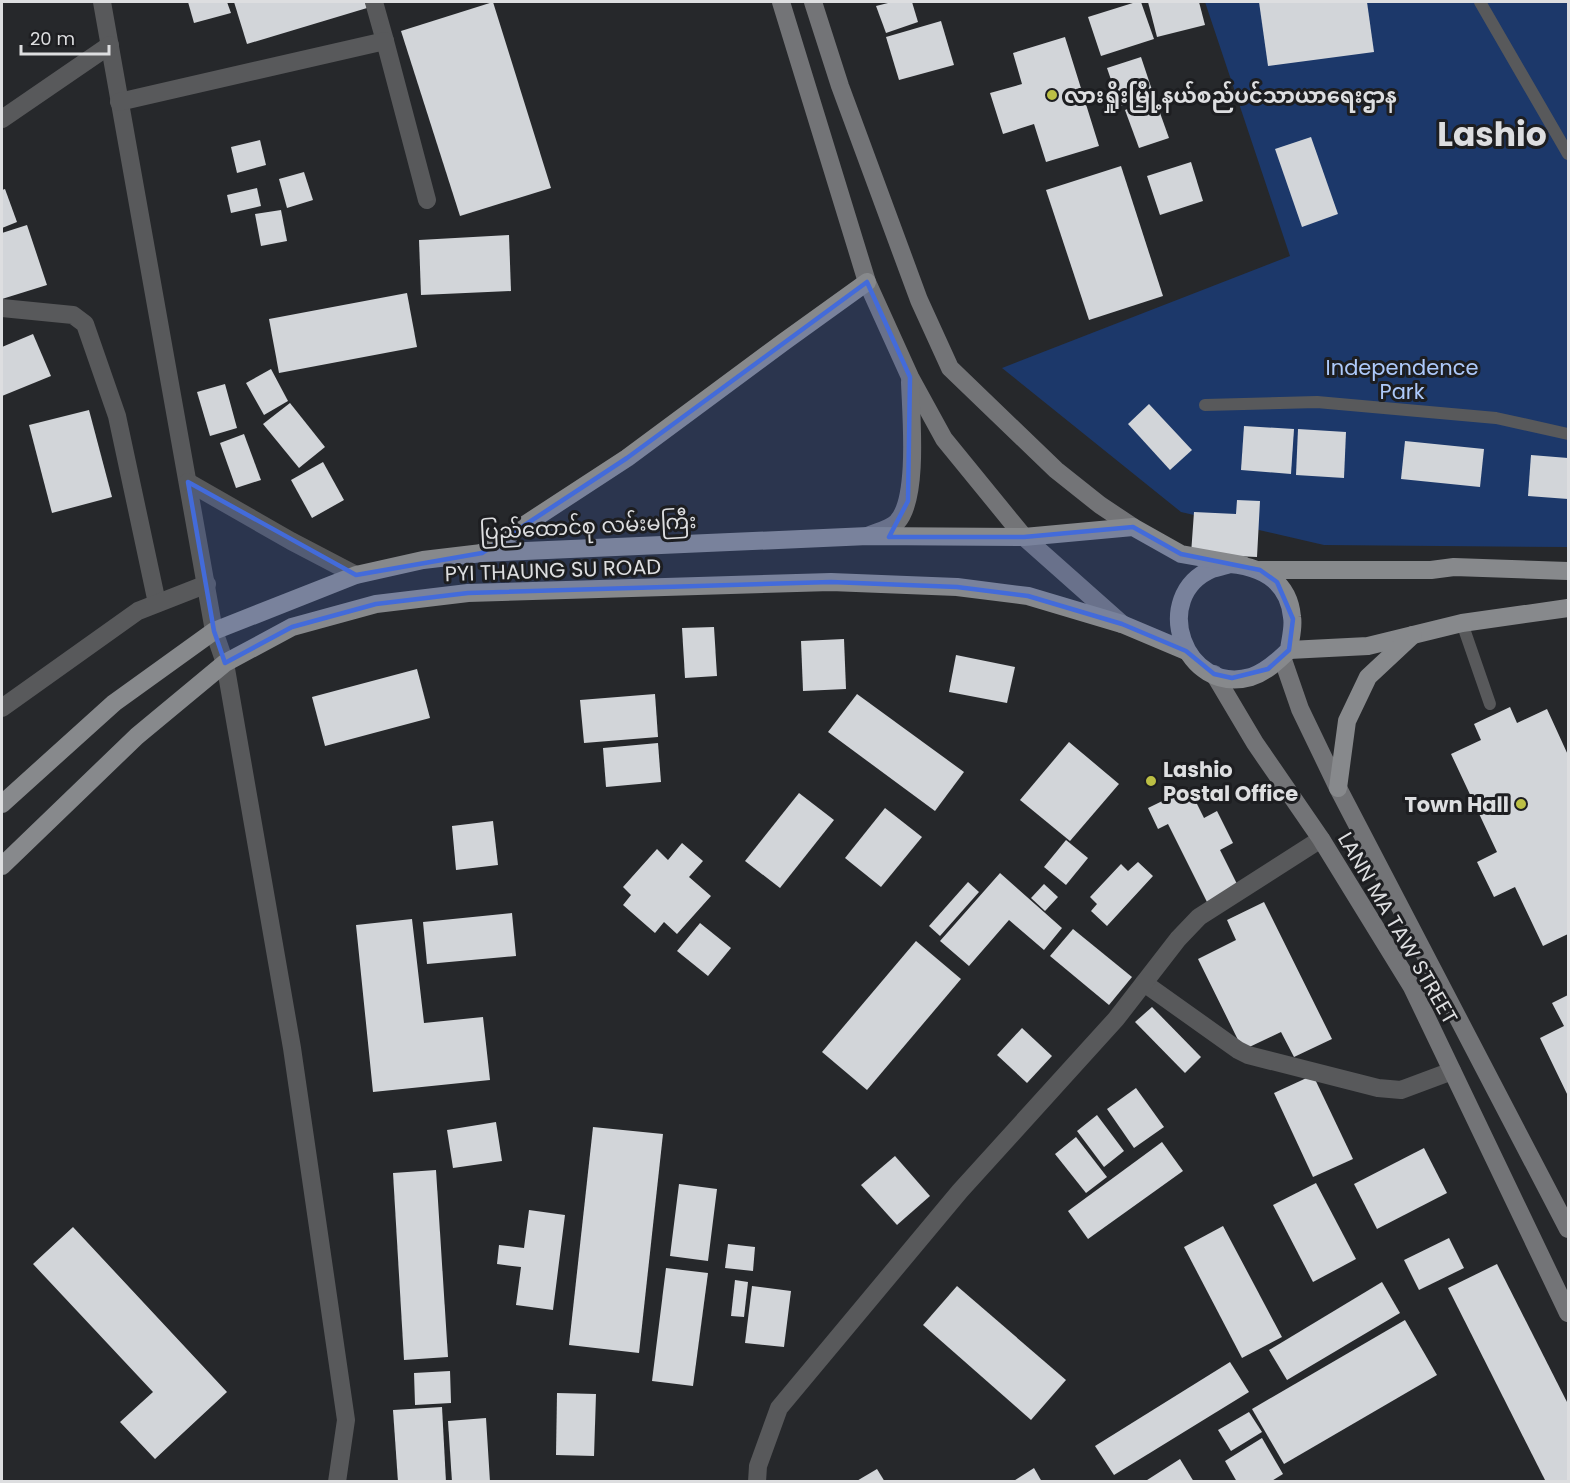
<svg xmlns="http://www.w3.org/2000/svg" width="1570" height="1483" font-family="Poppins,'Noto Sans Myanmar',sans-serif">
<rect width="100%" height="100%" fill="#26282b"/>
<path fill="#1c386a" d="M1205 2H1568V547L1324 545 1181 512 1002 368 1290 256Z"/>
<g fill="#d2d5d9">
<path d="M188 2H227L231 13 194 23Z"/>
<path d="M234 2H365L367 8 247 44Z"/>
<path d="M493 2 551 188 460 216 401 31Z"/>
<path d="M892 2H912L918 22 886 33 876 6Z"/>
<path d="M1136 2H1141L1154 39 1101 56 1088 17Z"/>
<path d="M1148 2H1199L1205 25 1157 37Z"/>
<path d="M1259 2H1367L1374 52 1268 66Z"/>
<path d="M941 21 954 65 899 80 886 37Z"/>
<path d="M1065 37 1099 146 1046 162 1034 124 1003 134 990 93 1022 84 1013 53Z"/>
<path d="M1141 57 1154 96 1120 106 1107 68Z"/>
<path d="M1155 99 1169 138 1139 148 1125 110Z"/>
<path d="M1311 137 1338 214 1302 227 1275 149Z"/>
<path d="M260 140 266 165 237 173 231 147Z"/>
<path d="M1191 162 1203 201 1160 215 1147 176Z"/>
<path d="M1121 166 1163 296 1089 320 1046 190Z"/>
<path d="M304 172 313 200 287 208 279 179Z"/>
<path d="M257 188 261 206 231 213 227 195Z"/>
<path d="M5 189 17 222 2 228V190Z"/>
<path d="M281 210 287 241 261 246 255 214Z"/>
<path d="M27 225 47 285 2 299V233Z"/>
<path d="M509 235 511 291 421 295 419 240Z"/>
<path d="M407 293 417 347 279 373 269 319Z"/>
<path d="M33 334 51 376 2 396V347Z"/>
<path d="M271 369 288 401 264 415 246 383Z"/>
<path d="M225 384 237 428 210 436 197 392Z"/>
<path d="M290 403 325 447 299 468 263 424Z"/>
<path d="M1149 404 1192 450 1170 470 1128 424Z"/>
<path d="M89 410 112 497 52 513 29 425Z"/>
<path d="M1244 426 1294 429 1291 474 1241 470Z"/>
<path d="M1298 429 1346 432 1344 478 1296 475Z"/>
<path d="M244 434 261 480 236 488 220 443Z"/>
<path d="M1405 441 1484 449 1480 487 1401 479Z"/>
<path d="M1531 455 1568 458V499L1528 496Z"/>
<path d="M323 462 344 500 312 518 291 480Z"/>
<path d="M1237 500 1260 501 1257 557 1191 554 1194 512 1236 514Z"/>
<path d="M714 627 717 676 685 678 682 628Z"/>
<path d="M844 639 846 689 803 691 801 641Z"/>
<path d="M956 655 1015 667 1007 703 949 692Z"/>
<path d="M417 669 430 718 325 746 312 697Z"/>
<path d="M655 694 658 737 584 743 580 700Z"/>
<path d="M857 694 964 772 935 811 828 732Z"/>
<path d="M1510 707 1517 723 1547 709 1568 755V934L1543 946 1515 887 1494 897 1477 862 1497 852 1451 754 1481 740 1474 724Z"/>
<path d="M1069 742 1119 784 1070 841 1020 800Z"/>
<path d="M658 743 661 782 606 787 603 748Z"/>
<path d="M1189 788 1204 818 1217 811 1233 843 1220 850 1238 886 1207 902 1168 824 1158 829 1148 808Z"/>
<path d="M799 793 834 820 780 888 745 861Z"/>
<path d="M885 808 922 837 881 887 845 858Z"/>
<path d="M493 821 498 865 456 870 452 826Z"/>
<path d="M1066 840 1088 858 1066 885 1044 867Z"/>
<path d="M682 843 703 861 689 877 711 896 677 934 664 922 655 933 623 905 631 895 623 887 657 849 668 860Z"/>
<path d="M1138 862 1153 876 1107 926 1091 911 1097 904 1090 897 1121 864 1128 871Z"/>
<path d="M1000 873 1062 928 1044 950 1009 920 969 966 940 941Z"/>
<path d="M968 882 979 892 940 936 929 926Z"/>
<path d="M1044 884 1058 897 1045 911 1031 898Z"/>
<path d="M1264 902 1332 1039 1294 1057 1281 1032 1243 1050 1198 959 1236 940 1227 920Z"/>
<path d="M512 913 516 956 427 964 423 922Z"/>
<path d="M412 919 424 1023 483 1017 490 1080 373 1092 356 925Z"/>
<path d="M700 923 731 948 708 976 677 951Z"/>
<path d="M1073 929 1132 977 1109 1005 1050 956Z"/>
<path d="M916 941 961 979 867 1090 822 1052Z"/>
<path d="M1568 995V1096L1540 1038 1564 1026 1552 1003Z"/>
<path d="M1152 1007 1201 1057 1185 1073 1135 1022Z"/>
<path d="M1022 1028 1052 1056 1027 1083 997 1055Z"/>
<path d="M1313 1075 1353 1159 1313 1177 1274 1093Z"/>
<path d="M1136 1088 1164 1127 1134 1148 1107 1109Z"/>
<path d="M1097 1115 1124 1151 1104 1167 1077 1131Z"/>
<path d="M496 1122 502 1161 453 1168 447 1130Z"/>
<path d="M593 1127 663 1134 639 1353 569 1345Z"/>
<path d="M1076 1137 1107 1177 1086 1193 1055 1154Z"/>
<path d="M1162 1142 1183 1171 1088 1239 1068 1211Z"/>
<path d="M1424 1148 1447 1193 1377 1229 1354 1184Z"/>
<path d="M895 1156 930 1196 897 1225 861 1185Z"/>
<path d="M436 1170 448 1357 404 1360 393 1173Z"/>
<path d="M1316 1183 1356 1259 1313 1282 1273 1205Z"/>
<path d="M679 1184 717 1189 708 1261 670 1256Z"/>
<path d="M529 1210 565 1215 553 1310 516 1305 521 1267 497 1264 499 1245 524 1248Z"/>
<path d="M1223 1226 1282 1337 1242 1358 1184 1247Z"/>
<path d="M73 1227 227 1392 155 1459 120 1422 153 1392 33 1264Z"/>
<path d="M1449 1238 1464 1268 1419 1290 1404 1260Z"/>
<path d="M728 1244 755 1247 753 1271 725 1268Z"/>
<path d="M1497 1264 1568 1404V1482H1546L1448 1288Z"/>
<path d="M666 1268 708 1273 693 1386 652 1381Z"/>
<path d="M735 1280 748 1282 744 1317 731 1316Z"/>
<path d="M1382 1282 1400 1313 1287 1380 1269 1350Z"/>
<path d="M752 1286 791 1291 784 1347 745 1343Z"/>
<path d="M957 1286 1066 1380 1031 1420 923 1325Z"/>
<path d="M1405 1320 1437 1375 1284 1464 1252 1409Z"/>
<path d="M1230 1362 1249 1392 1114 1475 1095 1446Z"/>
<path d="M450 1371 451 1403 415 1405 414 1373Z"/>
<path d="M557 1393 596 1394 594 1456 556 1455Z"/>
<path d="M442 1407 446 1482H398L393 1410Z"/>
<path d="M1249 1412 1262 1432 1231 1451 1218 1430Z"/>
<path d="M486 1418 490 1482H452L448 1421Z"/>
<path d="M1262 1438 1283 1474 1270 1482H1237L1225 1461Z"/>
<path d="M1180 1459 1194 1482H1144Z"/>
<path d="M1034 1468 1042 1482H1012Z"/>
<path d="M877 1469 885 1482H855Z"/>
</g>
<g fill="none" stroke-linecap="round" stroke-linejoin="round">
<g stroke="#58595b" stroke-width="12">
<path d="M1480 2 1568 154"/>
<path d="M1205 405 1317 402 1496 418 1568 434"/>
<path d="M1462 623 1490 704"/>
</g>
<g stroke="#58595b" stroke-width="18">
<path d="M102 2 214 631 225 663 292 1048 346 1420 337 1482"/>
<path d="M374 2 385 41"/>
<path d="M119 102 385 41 427 200"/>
<path d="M2 119 110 45"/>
<path d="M2 308 73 315 85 324 117 416 157 603"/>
<path d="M188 482 291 541 356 575"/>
<path d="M2 708 138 611 207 584"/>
<path d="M1144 983 1238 1050 1248 1055 1378 1088 1401 1090 1452 1071"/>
<path d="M757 1482 758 1466 779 1408 960 1191 1116 1019 1178 939 1199 917 1321 839"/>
</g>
<g stroke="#737477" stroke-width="18">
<path d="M781 2 867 282 910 377 944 439 1024 537 1122 624"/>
<path d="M813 2 840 86 919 300 950 368 1056 470 1100 505 1133 527"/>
<path d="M868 536C876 532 890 529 897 522 919 499 911 414 910 382"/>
<path d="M1282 657 1300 709 1338 788 1568 1229"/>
<path d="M1214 674 1255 743 1321 839 1412 987 1568 1313"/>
</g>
<g stroke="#87898c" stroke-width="18">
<path d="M483 552 627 458 785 341 867 282"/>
<path d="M1230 564C1263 567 1289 582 1292 617 1294 627 1290 640 1289 650 1278 661 1266 672 1251 677 1184 696 1149 596 1212 569 1218 567 1225 566 1230 564Z"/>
<path d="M1260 570H1431L1454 567 1568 571"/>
<path d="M1289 650 1368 646 1462 623 1568 608"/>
<path d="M1338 788 1347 721 1368 677 1413 635"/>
<path d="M2 804 114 703 214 631 356 575 423 560 482 553 868 536 1024 537 1133 527 1181 554 1243 565"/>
<path d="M2 866 137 736 225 663 292 627 376 604 468 593 831 582 957 587 1028 596 1122 624 1186 651"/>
</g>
</g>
<path fill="#436bda" fill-opacity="0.2" stroke="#436bda" stroke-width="4.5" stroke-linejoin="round" d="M867 282 910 377 908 501 889 537H1024L1133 527 1181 554 1260 570 1277 582 1293 619 1289 650 1268 669 1232 678 1214 674 1186 651 1122 624 1028 596 957 587 831 582 468 593 376 604 292 627 225 663 214 631 188 482 356 575 482 553 627 458Z"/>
<g fill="#bcbf44" stroke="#1d1e21" stroke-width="2">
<circle cx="1052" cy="95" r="6"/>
<circle cx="1151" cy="781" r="6"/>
<circle cx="1521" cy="804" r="6"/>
</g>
<g text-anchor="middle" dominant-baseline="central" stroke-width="6" stroke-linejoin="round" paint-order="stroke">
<g font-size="21" font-weight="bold" fill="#dddee0" stroke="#1d1e21" text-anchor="start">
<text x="1064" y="95">လားရှိုးမြို့နယ်စည်ပင်သာယာရေးဌာန</text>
<text x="1163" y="769">Lashio<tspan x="1163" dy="24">Postal Office</tspan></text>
<text x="1509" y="804" text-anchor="end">Town Hall</text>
</g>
<g font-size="21" fill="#adc9fa" stroke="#1d1e21">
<text x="1402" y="367">Independence<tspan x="1402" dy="24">Park</tspan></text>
</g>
<g font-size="21" fill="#dddee0" stroke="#1d1e21">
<text transform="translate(588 526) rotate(-3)">ပြည်ထောင်စု လမ်းမကြီး</text>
<text transform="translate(553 570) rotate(-2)">PYI THAUNG SU ROAD</text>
<text transform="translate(1398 928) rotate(60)">LANN MA TAW STREET</text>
</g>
<g font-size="33" font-weight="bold" fill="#dddee0" stroke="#1d1e21">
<text x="1492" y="134">Lashio</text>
</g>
</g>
<rect width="1570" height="1483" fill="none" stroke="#dddee0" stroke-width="6"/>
<path d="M21 45v9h88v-9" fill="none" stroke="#dddee0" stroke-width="3"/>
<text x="30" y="45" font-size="18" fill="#dddee0" stroke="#1d1e21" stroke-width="4.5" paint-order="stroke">20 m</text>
</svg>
